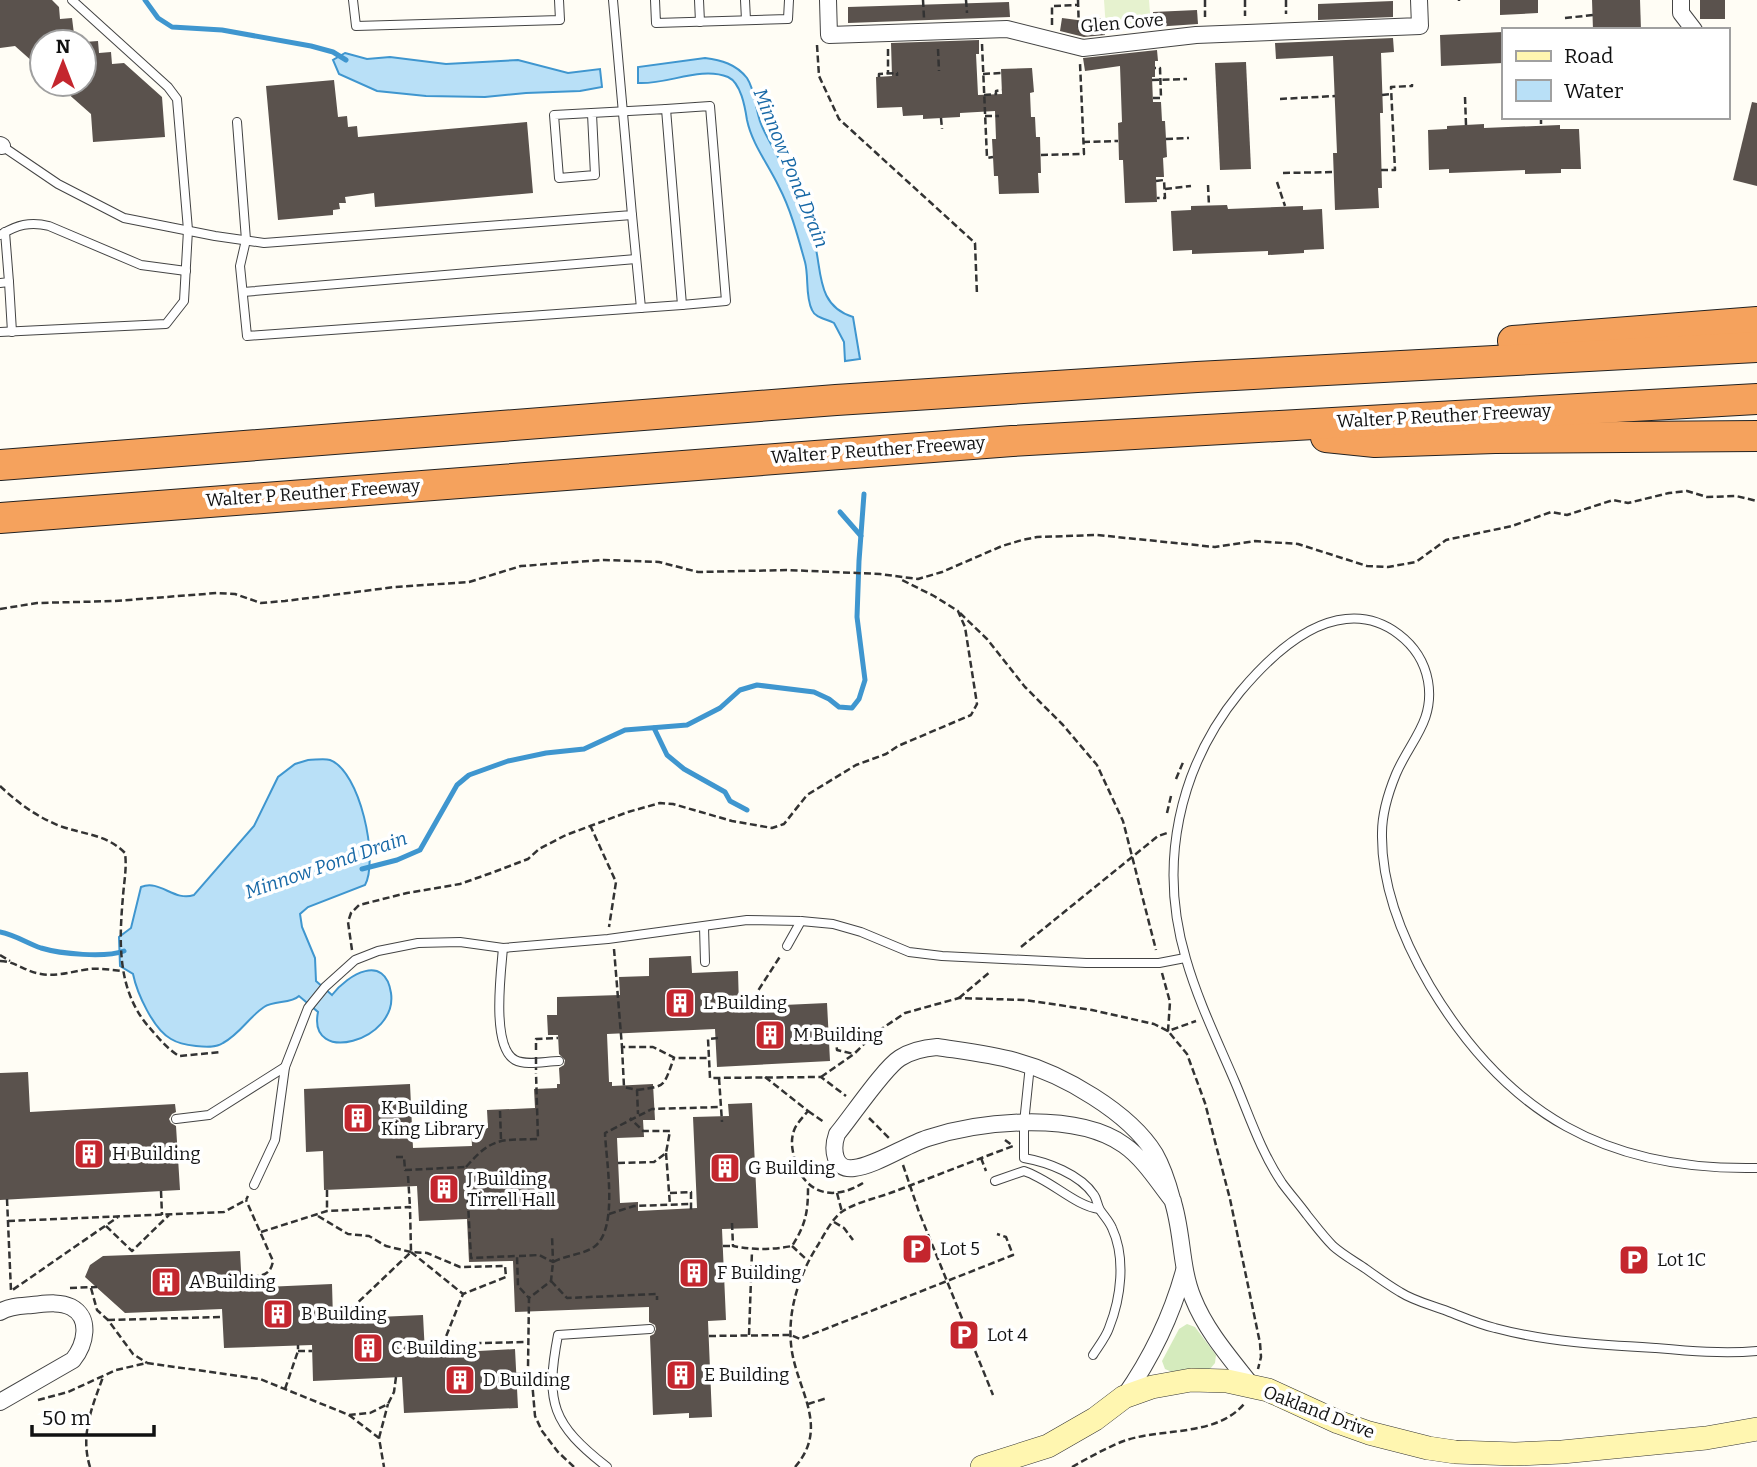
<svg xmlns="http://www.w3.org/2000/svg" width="1757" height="1467" font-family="Bitter,serif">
<rect width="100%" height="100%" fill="#fffdf5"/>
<path fill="#d5ebbd" d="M1187 1324 1195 1327 1216 1355 1215 1363 1210 1369 1172 1372 1165 1369 1162 1361 1179 1329Z"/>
<path fill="#e6f2cf" d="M1104 0H1149L1151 27 1106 29Z"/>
<g fill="#b9e0f7" stroke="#3f96cf" stroke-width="2">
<path d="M345 53 367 59 390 57 446 64 518 60 568 73 600 69 602 87 580 91 526 93 485 97 426 96 377 91 339 74 333 60Z"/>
<path d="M705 58C721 60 736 64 747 78 756 92 755 109 761 124 767 139 777 153 783 167 788 177 790 188 794 198 799 211 808 223 813 237 823 267 814 305 853 317L860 359 845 361 844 342 834 323C827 319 815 318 812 310 805 296 809 277 805 262 798 237 791 210 779 187 768 164 752 144 747 120 745 107 741 83 728 77 700 66 667 85 638 83V67Z"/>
<path d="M308 760C315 760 324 758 330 760 360 771 379 859 365 885L308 907 300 914 302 927 315 958 316 981 332 995C348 974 385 953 391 993 398 1041 307 1066 318 1012L299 996C291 1004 274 1000 264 1007 249 1017 240 1034 223 1043 216 1048 205 1047 196 1046 187 1045 179 1044 171 1039 153 1029 137 993 133 974L120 966 119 937 131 928 141 887C160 879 174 902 194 895L254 826 278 777 295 764Z"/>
</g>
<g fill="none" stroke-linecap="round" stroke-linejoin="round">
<g stroke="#3f96cf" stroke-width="5">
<path d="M145 0 158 18 172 27 222 30 311 46 333 52 346 60"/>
<path d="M840 512 861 536"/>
<path d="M654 728 667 755 684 769 725 792 730 801 747 810"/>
<path d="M362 869 397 860 420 850 457 785 469 775 508 761 546 753 584 749 625 730 687 725 720 708 740 690 757 685 814 692 829 699 839 707 852 708 859 699 865 680 857 617 859 561 864 494"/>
<path d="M0 932C15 935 27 943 41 948 61 954 105 958 124 951"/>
</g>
</g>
<g fill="#5a524d">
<path d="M0 0H52L59 7 60 19 72 18 75 42H42V70L15 46 0 48Z"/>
<path d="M1500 0H1538V13L1500 15Z"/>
<path d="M1592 0H1640L1641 30H1593Z"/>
<rect x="1700" y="0" width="25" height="19"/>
<path d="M1393 1V17L1318 20V4Z"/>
<path d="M1009 2 1010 17 848 23V7Z"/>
<path d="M1197 10 1198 24 1154 27 1153 12Z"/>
<path d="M1062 18 1085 21 1102 18 1105 35 1084 37 1060 31Z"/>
<path d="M1503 32V63L1441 66 1440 35Z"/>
<path d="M1393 38 1394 52 1381 53 1383 113H1380L1382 188H1378L1379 208 1335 210 1333 153H1337L1333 56 1276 59 1275 43Z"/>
<path d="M979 40V54H976L978 95 1002 94 1001 69 1032 68 1034 92 1030 93 1031 117H1035L1036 137H1040L1041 173H1038L1039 193 999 194 998 176H994L993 157 992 139H996L995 111 960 113V117L923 119V115L903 116 902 107 877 108 876 77 892 76 891 43Z"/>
<path d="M98 41 99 53 111 52 112 64 124 63 162 97 165 137 93 142 91 114 57 84H84V42Z"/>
<path d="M1157 50 1158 61H1155V77H1152L1153 102H1161L1162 121H1165L1167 157 1163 158 1164 177H1156L1157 202 1125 203 1123 160H1119L1118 123 1122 122 1120 66 1085 71 1083 58Z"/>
<path d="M1246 62 1251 169 1220 170 1215 63Z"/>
<path d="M334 80 338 117 347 116 348 127 357 126 358 137 527 122 533 193 375 207 374 193 345 197 346 203H339L340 209 333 210V215L278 220 266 86Z"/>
<path d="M1752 102 1757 103V186L1733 180Z"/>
<path d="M1484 124V128L1560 125V129H1579L1581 169H1561V173L1525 174V170L1449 173V169L1429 170 1428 130 1447 129V126Z"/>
<path d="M1227 205 1228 209 1303 206V210L1322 209 1324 249 1304 250V253L1268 255V251L1192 254V250L1173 251 1171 211 1191 210V206Z"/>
<path d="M691 956 692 973 738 971 739 1007 827 1003 830 1061 717 1067 715 1029 607 1034 609 1082H612V1086L653 1084 655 1120H643L644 1137 617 1138 620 1203 638 1202V1211L697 1208 693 1117 729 1116 728 1104 752 1103 758 1228 722 1229 726 1320 708 1321 712 1417 689 1418V1413L653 1415 650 1336 654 1334 656 1329 655 1325 649 1322V1307L515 1312 513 1261 469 1262 467 1219 419 1221 417 1186 324 1190 323 1151 306 1152 304 1089 410 1084 413 1148 472 1146 471 1128H488L487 1110 535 1108 534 1089 557 1088V1084H560L559 1068 564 1065 565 1060 559 1054 558 1035H548L547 1015H557V997L620 995 619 977 649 976V958Z"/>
<path d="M28 1072 30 1112 175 1104 176 1112 172 1114 169 1119 171 1123 176 1126 180 1190 0 1200V1073Z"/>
<path d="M240 1251 242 1288 332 1284 333 1319 423 1315 425 1354 515 1349 518 1408 404 1413 402 1377 313 1381 312 1345 224 1348 222 1309 125 1313 85 1277 90 1265 103 1256Z"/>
</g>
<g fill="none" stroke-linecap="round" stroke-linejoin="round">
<g stroke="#444" stroke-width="10">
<g id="lane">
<path d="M353 0 356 26 560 20 559 0"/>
<path d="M655 0 656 23 788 19 789 0"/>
<path d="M699 0 700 22"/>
<path d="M745 0 746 20"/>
<path d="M666 109 710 106 726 301 682 305"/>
<path d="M237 122 246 240 240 266 247 336 682 305 666 109 554 115 559 178 595 175 592 114"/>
<path d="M2 146 58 184 124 218 215 236 264 243 632 215 613 0"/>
<path d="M632 215 641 308"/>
<path d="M0 235C17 225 30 221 49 226L141 265 186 271"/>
<path d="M9 282 12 332"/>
<path d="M0 283 9 282 5 232"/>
<path d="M243 292 636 259"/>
<path d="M0 332 166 324 184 301 188 230 177 99 168 87 72 0"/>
<path d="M704 927 705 962"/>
<path d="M787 946 801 921"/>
<path d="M503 948C501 972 491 1047 515 1060 526 1066 546 1061 559 1061"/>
<path d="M1030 1065 1024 1123V1158C1047 1162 1080 1174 1094 1195 1097 1199 1097 1205 1100 1210 1104 1216 1109 1221 1112 1228 1126 1258 1121 1298 1109 1328 1106 1337 1098 1347 1093 1355"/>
<path d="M176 1119 209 1115 285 1067"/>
<path d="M1757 1168C1607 1171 1507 1115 1430 986 1403 940 1381 887 1382 833 1382 815 1389 791 1396 774 1410 741 1435 721 1428 681 1421 643 1384 615 1346 619 1304 623 1266 661 1240 692 1178 768 1158 865 1186 959 1198 1001 1218 1042 1235 1082 1249 1115 1261 1152 1282 1183 1290 1194 1299 1204 1307 1215 1315 1225 1324 1237 1333 1246 1343 1255 1356 1262 1366 1269 1377 1277 1388 1285 1400 1292 1414 1301 1431 1305 1447 1311 1463 1317 1478 1324 1495 1328 1547 1342 1602 1345 1656 1348 1689 1351 1724 1354 1757 1351"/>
<path d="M995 1181 1024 1171C1051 1180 1075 1206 1099 1209"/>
<path d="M254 1185 275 1140 285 1067 308 1008 325 987 355 960 378 951 418 943 460 942 503 948 608 939 747 920 801 921 833 924 861 932 909 952 942 956 1086 963H1159L1185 958"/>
<path d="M607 1467C552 1424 545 1403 558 1335L650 1329"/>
</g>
</g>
<g stroke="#444" stroke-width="18">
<g id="street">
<path d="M828 0 829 35 1007 29 1083 48 1196 35 1420 26 1419 0"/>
<path d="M1681 0V13L1694 30"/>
<path d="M0 145 2 146"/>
<path d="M1173 1201C1158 1182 1144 1159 1124 1145 1076 1111 981 1121 928 1138 906 1145 875 1166 854 1168 833 1171 832 1148 837 1134 852 1116 884 1068 900 1058 911 1051 924 1048 937 1047 963 1051 990 1054 1015 1061 1063 1074 1129 1112 1155 1154 1163 1168 1168 1184 1172 1199 1183 1231 1180 1267 1193 1298 1206 1331 1231 1359 1252 1386"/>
<path d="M0 1312C10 1306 21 1306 32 1305 44 1304 59 1301 71 1307 92 1318 85 1345 73 1360L0 1402"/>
<path d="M1124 1397C1152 1357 1171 1318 1184 1271"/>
</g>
</g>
<g stroke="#333" stroke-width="24">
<path id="secondary" d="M982 1467 1048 1446 1095 1419 1124 1397 1152 1387 1191 1380 1227 1381 1268 1390 1338 1422 1369 1433 1428 1448 1455 1452 1515 1454 1562 1452 1706 1438 1757 1429"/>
</g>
<g stroke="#222" stroke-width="32">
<g id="highway">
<path d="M1513 341 1757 322"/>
<path d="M1326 437 1375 442 1495 438 1757 436"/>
<path d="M0 465 836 400 1197 377 1757 347"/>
<path d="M0 518 1012 441 1757 399"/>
</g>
</g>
<g stroke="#333" stroke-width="2.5" stroke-dasharray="7 3.5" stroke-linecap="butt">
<path d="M923 0 924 18"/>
<path d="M966 0 967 13"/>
<path d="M1078 0 1079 32"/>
<path d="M1205 0V17"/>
<path d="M1245 0V16"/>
<path d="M1286 0V14"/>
<path d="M1459 0V1"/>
<path d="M1565 18 1593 15"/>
<path d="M1052 25V6L1078 5"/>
<path d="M982 44 987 158 993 157"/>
<path d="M817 45 819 76 839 119 975 243 977 295"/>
<path d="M888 49V74"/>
<path d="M938 49 939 71"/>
<path d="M983 74 1001 73"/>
<path d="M879 77V74L897 73V76"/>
<path d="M1152 80 1187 79"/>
<path d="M984 95 996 94V91L1002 90"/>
<path d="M1382 95 1392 94"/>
<path d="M1465 97 1466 125"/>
<path d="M1153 98H1161L1160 68H1155"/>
<path d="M1280 99 1335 96"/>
<path d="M985 116H999"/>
<path d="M1541 117V126"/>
<path d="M941 118 942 129"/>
<path d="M1166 139 1189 138"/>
<path d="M1083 142 1118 141"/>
<path d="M1041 155 1084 154 1080 63"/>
<path d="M1381 170H1395L1391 87 1412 86V84"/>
<path d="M1283 173 1334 172"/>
<path d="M1156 181 1164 180 1165 198H1157"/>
<path d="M1277 182 1285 206"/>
<path d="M1208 185 1209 206"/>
<path d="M1165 189 1191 186"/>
<path d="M0 609 37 603 115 601 217 593 235 594 261 603 285 601 395 587 469 582 521 566 604 560 659 562 698 572 787 570 880 574 918 579 942 572 1002 546 1022 540 1037 537 1097 535 1215 547 1255 541 1298 544 1367 566 1388 567 1416 562 1446 540 1512 526 1551 512 1567 515 1613 500 1628 503 1669 493 1687 491 1707 497 1736 496 1757 501"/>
<path d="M960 613 987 639 1025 687 1063 725 1097 765 1123 821 1156 950"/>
<path d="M1176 779 1184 760"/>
<path d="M0 786C18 803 37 817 60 826 85 835 106 834 125 853 127 868 124 882 123 896 119 942 117 989 148 1026 157 1036 167 1049 179 1056L221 1052"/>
<path d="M1167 813 1171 796"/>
<path d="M590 825 616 882 609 927"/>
<path d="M1021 947 1158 836 1167 833"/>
<path d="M614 949 622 1047H653L675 1058H709"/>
<path d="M352 950 348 922 351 913 359 905 407 893 460 884 494 872 528 859 539 849 566 835 628 812 660 803 673 804 732 821 772 828 784 824 807 795 856 765 886 754 898 746 971 715 977 704 965 627 958 611 934 596 900 579"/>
<path d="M0 955 10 961"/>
<path d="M0 961C15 961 26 972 41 974 58 977 73 971 90 969 100 968 112 970 123 971"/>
<path d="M1162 973 1170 1002 1168 1031 1196 1021"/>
<path d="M731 998 754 997 781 955"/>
<path d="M959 998 991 971"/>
<path d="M821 1032 835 1030 837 1050 854 1054"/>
<path d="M718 1038 708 1039 710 1078 821 1077 846 1096"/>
<path d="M622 1047 624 1087 637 1090 638 1114"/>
<path d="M536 1050V1039L558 1038"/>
<path d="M765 1077 808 1111C804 1116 798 1122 795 1128 790 1139 792 1150 795 1160 805 1195 834 1201 863 1183"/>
<path d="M821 1077 854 1054 874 1034 905 1013 959 998 1025 1000 1092 1010 1154 1024 1168 1031 1187 1054 1205 1103 1230 1199 1260 1343 1261 1357 1258 1369"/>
<path d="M719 1078 722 1122"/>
<path d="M637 1090C667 1086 663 1087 674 1058"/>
<path d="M500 1111 501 1140"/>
<path d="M808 1111 824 1122 825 1121"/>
<path d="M869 1118 889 1138"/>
<path d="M666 1153 670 1205"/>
<path d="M396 1157H404L405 1170 466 1167 471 1258 517 1256 518 1286 529 1298"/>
<path d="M981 1158 986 1171"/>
<path d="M618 1163 654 1162 666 1153 670 1131H643L630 1118"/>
<path d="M903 1165 919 1212 993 1395"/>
<path d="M466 1167C492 1137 500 1140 538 1139L536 1073"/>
<path d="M408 1176 410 1207"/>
<path d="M327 1190V1211"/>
<path d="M161 1191 162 1215"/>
<path d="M670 1193 691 1192V1210"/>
<path d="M837 1193 842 1212"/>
<path d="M7 1199 11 1291 118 1217"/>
<path d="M609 1214 634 1206 691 1204"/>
<path d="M318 1216 348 1234 369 1236 386 1246 411 1252 427 1253 460 1267 505 1266 506 1277 463 1294"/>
<path d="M8 1221 224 1212 246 1200 248 1196"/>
<path d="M834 1222 844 1228 853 1240"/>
<path d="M732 1223 733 1246C754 1250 771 1250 792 1246 806 1224 808 1212 808 1187"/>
<path d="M106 1226 132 1251 169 1215"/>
<path d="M261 1232 327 1211 410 1207 411 1252 350 1310H333"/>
<path d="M723 1246H733"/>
<path d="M792 1246 807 1260"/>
<path d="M411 1252 463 1294 443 1344 424 1345"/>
<path d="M519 1256 539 1255 553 1262 552 1235"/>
<path d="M241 1277C256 1276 270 1279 273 1261L246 1200"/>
<path d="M551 1281 567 1298 657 1294V1300"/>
<path d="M70 1288 97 1287"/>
<path d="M91 1288 97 1310 108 1320 133 1354 147 1363"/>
<path d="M108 1320 222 1317"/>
<path d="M749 1335 752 1251"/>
<path d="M709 1336 791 1335 800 1339 1013 1255 1006 1237 997 1234"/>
<path d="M443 1344 527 1342"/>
<path d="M298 1351H312"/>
<path d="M516 1374H530"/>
<path d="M285 1389 298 1351V1345"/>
<path d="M38 1400 68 1392 116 1370 147 1363 260 1379 349 1415 370 1413 388 1404 394 1392 396 1377"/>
<path d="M808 1404 827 1398"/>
<path d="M349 1415 379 1438 384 1467"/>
<path d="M379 1438 388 1404"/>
<path d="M90 1467C80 1435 92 1407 103 1377"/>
<path d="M574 1467 558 1452 542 1431 535 1416 532 1381 528 1368 529 1298 551 1281 553 1262C566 1255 582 1255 594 1247 619 1229 606 1161 605 1133L652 1109 721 1107"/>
<path d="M795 1467C829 1428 799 1393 792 1352 786 1315 798 1276 818 1245 824 1235 833 1217 843 1211 857 1202 877 1198 893 1192 933 1177 973 1161 1013 1146L1005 1140"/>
<path d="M1072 1467C1088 1458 1104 1449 1121 1442 1159 1427 1215 1438 1244 1404"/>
</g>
<use href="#lane" stroke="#fff" stroke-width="8"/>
<use href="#street" stroke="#fff" stroke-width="16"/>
<use href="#secondary" stroke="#fff6b0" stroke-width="23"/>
<use href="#highway" stroke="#f5a25d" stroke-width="30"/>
<path stroke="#333" stroke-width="2.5" stroke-dasharray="7 3.5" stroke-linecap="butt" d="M536 1057V1070"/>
</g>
<defs>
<g id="building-square" transform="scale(1.575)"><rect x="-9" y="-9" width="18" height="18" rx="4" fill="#c4262e" stroke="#fff"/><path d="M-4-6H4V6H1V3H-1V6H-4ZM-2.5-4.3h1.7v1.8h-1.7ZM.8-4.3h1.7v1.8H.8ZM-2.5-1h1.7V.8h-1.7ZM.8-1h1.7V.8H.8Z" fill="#fff"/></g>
<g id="parking-square" transform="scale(1.575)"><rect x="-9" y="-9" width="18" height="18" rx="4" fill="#c4262e" stroke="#fff"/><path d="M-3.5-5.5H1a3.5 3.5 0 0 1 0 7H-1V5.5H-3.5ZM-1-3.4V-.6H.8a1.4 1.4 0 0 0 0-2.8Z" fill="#fff"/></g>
</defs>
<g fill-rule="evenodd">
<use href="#building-square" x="680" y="1003"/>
<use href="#building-square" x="770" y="1035"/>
<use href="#building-square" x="358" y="1118"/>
<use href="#building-square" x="89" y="1154"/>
<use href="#building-square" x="725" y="1168"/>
<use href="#building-square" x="444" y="1189"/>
<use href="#parking-square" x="917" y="1249"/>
<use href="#parking-square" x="1634" y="1260"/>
<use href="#building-square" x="694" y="1273"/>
<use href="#building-square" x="166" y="1282"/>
<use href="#building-square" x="278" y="1314"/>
<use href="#parking-square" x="964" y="1335"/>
<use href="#building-square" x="368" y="1348"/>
<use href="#building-square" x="681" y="1375"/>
<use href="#building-square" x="460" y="1380"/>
</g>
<g text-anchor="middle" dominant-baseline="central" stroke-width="7" stroke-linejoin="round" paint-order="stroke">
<g font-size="18" fill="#111" stroke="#fff">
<text transform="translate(1122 23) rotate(-5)">Glen Cove</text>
<text transform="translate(1444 416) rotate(-3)">Walter P Reuther Freeway</text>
<text transform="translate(878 450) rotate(-4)">Walter P Reuther Freeway</text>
<text transform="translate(313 493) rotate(-4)">Walter P Reuther Freeway</text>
<text transform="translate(1319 1412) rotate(21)">Oakland Drive</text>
</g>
<g font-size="18" fill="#111" stroke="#fff" text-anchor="start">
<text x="703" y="1003">L Building</text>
<text x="793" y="1035">M Building</text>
<text x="381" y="1108">K Building<tspan x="381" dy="21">King Library</tspan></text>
<text x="112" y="1154">H Building</text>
<text x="748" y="1168">G Building</text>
<text x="467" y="1179">J Building<tspan x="467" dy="21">Tirrell Hall</tspan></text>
<text x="940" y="1249">Lot 5</text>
<text x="1657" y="1260">Lot 1C</text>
<text x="717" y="1273">F Building</text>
<text x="189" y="1282">A Building</text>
<text x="301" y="1314">B Building</text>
<text x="987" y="1335">Lot 4</text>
<text x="391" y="1348">C Building</text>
<text x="704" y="1375">E Building</text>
<text x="483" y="1380">D Building</text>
</g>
<g font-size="19" font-style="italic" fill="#1768a6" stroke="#fff">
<text transform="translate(791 168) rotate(68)">Minnow Pond Drain</text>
<text transform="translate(326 865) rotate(-19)">Minnow Pond Drain</text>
</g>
</g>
<rect x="1502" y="28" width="228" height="91" fill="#ffffff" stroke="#a0a0a0" stroke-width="2"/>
<rect x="1516" y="51" width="35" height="10" fill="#fff6b0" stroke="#a0a0a0" stroke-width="2"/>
<text x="1564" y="63" font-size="21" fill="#111111">Road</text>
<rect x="1516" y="80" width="35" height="21" fill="#b9e0f7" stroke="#a0a0a0" stroke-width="2"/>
<text x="1564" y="98" font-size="21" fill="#111111">Water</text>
<g transform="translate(63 63)"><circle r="33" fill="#ffffff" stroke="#a0a0a0" stroke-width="2"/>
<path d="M0-5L12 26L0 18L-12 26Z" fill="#c4262e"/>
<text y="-10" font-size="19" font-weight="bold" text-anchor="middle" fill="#111111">N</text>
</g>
<path d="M32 1425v10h122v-10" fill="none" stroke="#111111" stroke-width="3.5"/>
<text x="42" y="1425" font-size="21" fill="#111111" stroke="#ffffff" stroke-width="5" paint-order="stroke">50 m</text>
</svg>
